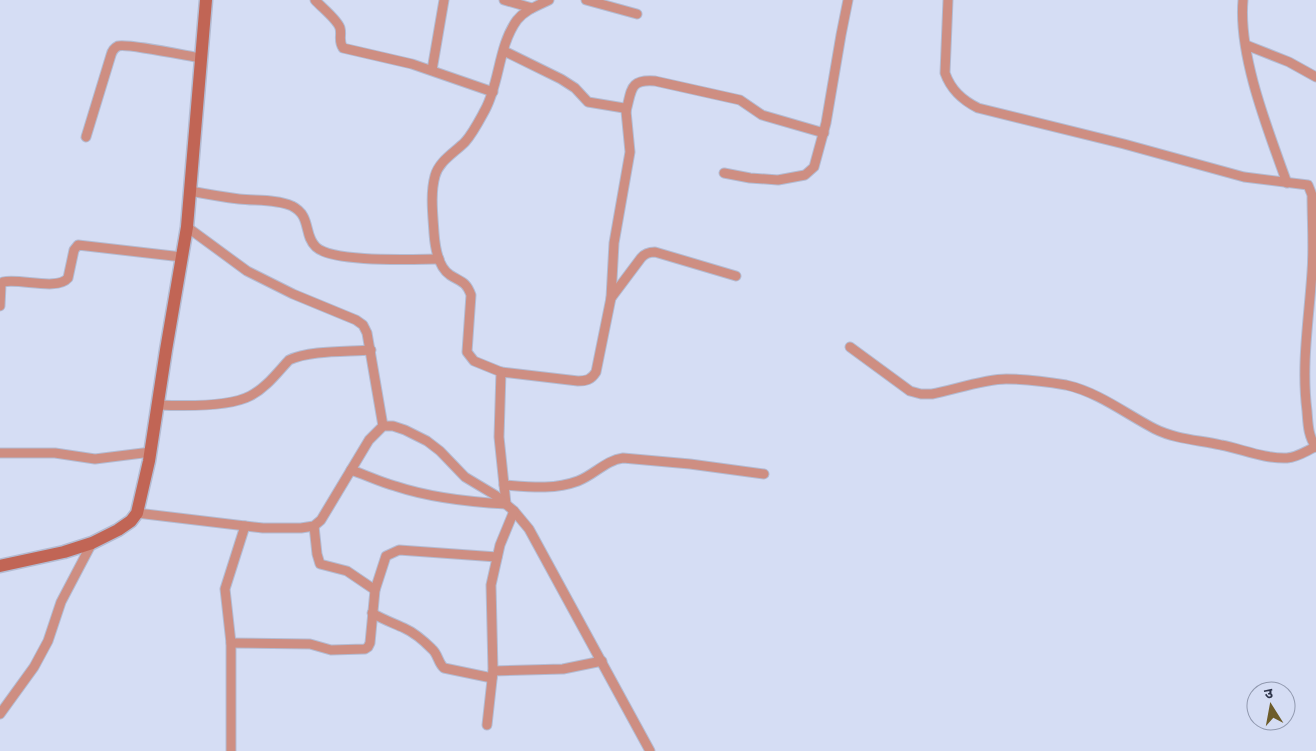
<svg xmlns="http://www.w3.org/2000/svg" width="1316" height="751" font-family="Raleway,'Noto Sans Devanagari',sans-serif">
<rect width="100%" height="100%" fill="#d5ddf4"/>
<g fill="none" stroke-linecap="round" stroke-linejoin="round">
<g stroke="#b3bbd2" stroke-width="11">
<g id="street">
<path d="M315 0C321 7 337 19 340 28 342 35 338 41 343 48L412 64 493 92"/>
<path d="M504 0 532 8"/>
<path d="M586 0 637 14"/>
<path d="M948 0 945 73C951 90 962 100 978 108L1124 144 1244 177 1308 185 1312 195C1312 221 1314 247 1312 272 1309 319 1301 364 1307 411 1308 424 1308 436 1316 447"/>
<path d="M1243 0C1238 55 1268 130 1287 183"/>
<path d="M1246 45 1289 62 1316 77"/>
<path d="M432 70 444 0"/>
<path d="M626 111C632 90 629 79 655 81L740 100 762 115 824 133"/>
<path d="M86 137 111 55C112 51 114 48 118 46 126 43 188 56 201 58"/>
<path d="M724 173 750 178 778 180 805 175 814 167 826 123 841 35 848 0"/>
<path d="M190 191C206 194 223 197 239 199 256 201 276 199 292 206 312 216 303 235 316 247 333 263 414 259 439 259"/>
<path d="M187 227 247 271 293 294 356 320 363 325 367 333 383 426"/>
<path d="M611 298 641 258C645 253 649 252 655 252L736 276"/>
<path d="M0 306 1 285 3 282C20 278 57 291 68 278L74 250 78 245 182 257"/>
<path d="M850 347 910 391 921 394H932C953 390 985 379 1006 379 1024 379 1049 382 1066 385 1098 392 1126 414 1155 429 1175 439 1198 440 1221 445 1242 449 1265 459 1287 458 1298 457 1306 451 1315 447"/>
<path d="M501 372 578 381C586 381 591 380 596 372L611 298 614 243 630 152 626 111 624 108 588 102 575 88 561 79 504 51"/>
<path d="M158 405C181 406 229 407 250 396 266 388 277 373 289 360 310 350 348 352 371 350"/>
<path d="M0 453H55L95 459 151 452"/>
<path d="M351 470C366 475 380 482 395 486 431 498 468 502 506 504L499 437 501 372 474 361 467 352 471 295C466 281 461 282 450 275 438 267 435 247 434 233 433 216 430 194 435 176 439 161 454 153 465 142 473 133 479 121 485 110 500 83 498 46 517 20 525 10 537 6 549 0"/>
<path d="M504 485C530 487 554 490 578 481 594 475 606 460 623 458L690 464 764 474"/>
<path d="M137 513 263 528H301L314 526 321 520 369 440 383 426H393L405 430 427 441 440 451 465 477 495 495 514 511 529 529 650 751"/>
<path d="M314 526 317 554 320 564 347 571 375 590"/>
<path d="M372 613C382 619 393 623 404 628 413 632 424 641 432 649 438 654 438 663 444 668L492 678"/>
<path d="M231 643 310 644 331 650 365 649 368 647 370 643 375 590 386 556 399 550 497 557"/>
<path d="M493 671 563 669 602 661"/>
<path d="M0 714 34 667 48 641 61 602 92 543"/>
<path d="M487 725 493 671 491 585 500 545 514 511"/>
<path d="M231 751V643L225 589 245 526"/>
</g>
</g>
<g stroke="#b3bbd2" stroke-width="15">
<path id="secondary" d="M0 566 64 552 92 543 118 530 131 521 137 513 149 461 166 350 187 227 206 0"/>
</g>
<use href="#street" stroke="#ce8e82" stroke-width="9"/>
<use href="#secondary" stroke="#c16555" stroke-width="12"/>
</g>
<g transform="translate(1271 706) rotate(349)"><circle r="24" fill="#d5ddf4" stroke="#9199af"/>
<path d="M0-4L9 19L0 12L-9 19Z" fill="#6d5c2a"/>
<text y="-8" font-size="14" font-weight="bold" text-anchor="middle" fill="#2b3248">उ</text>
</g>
</svg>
